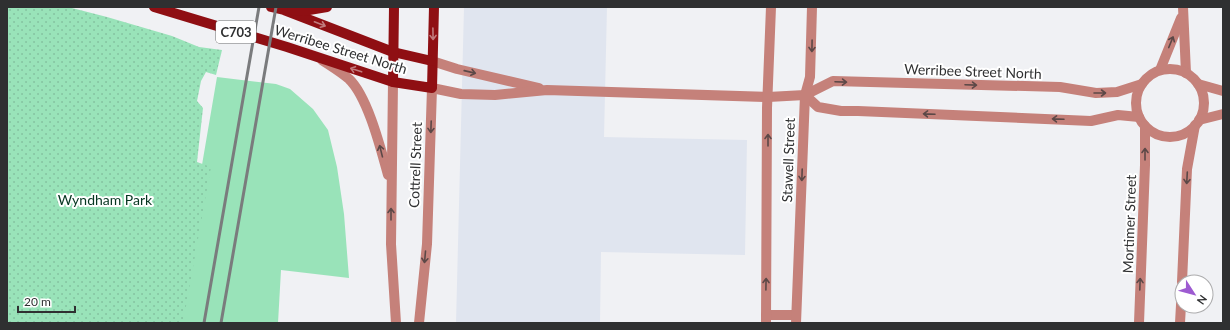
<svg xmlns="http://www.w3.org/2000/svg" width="1230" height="330" font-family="Lato,sans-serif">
<defs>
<pattern id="park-dots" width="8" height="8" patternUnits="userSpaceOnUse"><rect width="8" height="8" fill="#99e3b9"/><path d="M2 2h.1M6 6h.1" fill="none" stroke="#84c3a0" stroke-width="1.8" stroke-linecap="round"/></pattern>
</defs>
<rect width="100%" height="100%" fill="#f0f1f4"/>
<path fill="#e0e5ef" d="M464 7H607L604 137 747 140 745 255 601 252 600 323H456Z"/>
<path fill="#99e3b9" d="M217 77 276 84 290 89 313 109 328 130 337 167 344 214 349 278 281 270 278 323H175Z"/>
<path fill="url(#park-dots)" d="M7 7H68L107 17 172 36 199 47 222 50 216 75 206 72 201 81 197 101 203 108 197 162 211 167 183 323H7Z"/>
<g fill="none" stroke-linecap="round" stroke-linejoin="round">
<g stroke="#c5817a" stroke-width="10">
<path d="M1183 7 1186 73"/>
<path d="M322 60C331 66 341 72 349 79 368 97 381 150 388 175"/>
<path d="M432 61 457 69 539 88"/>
<circle cx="1170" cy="103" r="34"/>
<path d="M1160 70 1181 18"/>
<path d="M393 82 391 244 396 323"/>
<path d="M1198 84 1223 91"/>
<path d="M805 95 818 107 841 111H858L1091 121 1118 115 1139 117"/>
<path d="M1199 120 1223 114"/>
<path d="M1182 282 1187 169 1195 125"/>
<path d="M766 315H796"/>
<path d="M419 323 427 244 432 88 461 94 495 95 547 90 768 97 805 95 833 81 1060 87 1096 93 1117 92 1142 84"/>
<path d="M766 323 767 108 771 7"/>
<path d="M796 323 805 95 810 77 812 7"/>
<path d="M1139 323 1145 165V126"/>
<path d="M1180 323 1182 287"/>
</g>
<g stroke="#8f0f13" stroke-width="10">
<path d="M154 7 287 47 393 82 432 88 434 7"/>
<path d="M271 7 284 10 393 52 432 61"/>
<path d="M292 10 303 11 327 7"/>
<path d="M393 82 394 7"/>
</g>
<g stroke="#7a7b7d" stroke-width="3">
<path d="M204 323 259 7"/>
<path d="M221 323 276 7"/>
</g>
</g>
<defs><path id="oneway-shaft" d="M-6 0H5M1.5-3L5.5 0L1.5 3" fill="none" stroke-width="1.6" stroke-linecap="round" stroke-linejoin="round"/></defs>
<g stroke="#c17b7d">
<use href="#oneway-shaft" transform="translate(320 24) rotate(21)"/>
<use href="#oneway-shaft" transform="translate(433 34) rotate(89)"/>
<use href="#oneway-shaft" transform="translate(356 70) rotate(-162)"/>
</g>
<g stroke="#5c4847">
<use href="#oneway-shaft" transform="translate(1171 42) rotate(-68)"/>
<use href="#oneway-shaft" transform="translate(812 46) rotate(91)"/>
<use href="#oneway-shaft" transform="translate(470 72) rotate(13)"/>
<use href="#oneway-shaft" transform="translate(841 82) rotate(2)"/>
<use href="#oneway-shaft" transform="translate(971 85) rotate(2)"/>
<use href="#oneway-shaft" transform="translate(1100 93)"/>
<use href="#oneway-shaft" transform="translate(929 114) rotate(-178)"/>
<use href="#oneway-shaft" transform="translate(1058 119) rotate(-178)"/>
<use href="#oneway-shaft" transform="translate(431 127) rotate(92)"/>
<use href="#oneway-shaft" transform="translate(768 140) rotate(-90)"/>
<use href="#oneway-shaft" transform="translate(381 151) rotate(-104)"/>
<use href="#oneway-shaft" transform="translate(1145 154) rotate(-90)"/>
<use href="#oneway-shaft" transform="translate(802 175) rotate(92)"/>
<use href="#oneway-shaft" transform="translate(1187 178) rotate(93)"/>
<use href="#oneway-shaft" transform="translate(391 214) rotate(-90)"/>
<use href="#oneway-shaft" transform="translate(425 257) rotate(95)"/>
<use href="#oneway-shaft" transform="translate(766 284) rotate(-89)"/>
<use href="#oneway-shaft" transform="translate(1140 284) rotate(-88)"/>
</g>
<g text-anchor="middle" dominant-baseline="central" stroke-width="4" stroke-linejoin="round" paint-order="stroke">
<rect fill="#fff" stroke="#6d6e6f" stroke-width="1" x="216" y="21" width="40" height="22" rx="3"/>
<g font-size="13" font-weight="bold" fill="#2f3031">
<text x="236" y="32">C703</text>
</g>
<g font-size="14" fill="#2f3031" stroke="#fff">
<text transform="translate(341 49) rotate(17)">Werribee Street North</text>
<text transform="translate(973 71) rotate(2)">Werribee Street North</text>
<text transform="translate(788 160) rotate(-88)">Stawell Street</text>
<text transform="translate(415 165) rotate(-88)">Cottrell Street</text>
<text transform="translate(1129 224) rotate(-88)">Mortimer Street</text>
</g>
<g font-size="14" fill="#063621" stroke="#fff">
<text x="105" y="199">Wyndham Park</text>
</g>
</g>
<rect width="1230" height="330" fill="none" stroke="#2f3031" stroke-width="16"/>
<g transform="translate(1194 294) rotate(126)"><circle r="19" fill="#ffffff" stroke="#acacad"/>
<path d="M0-3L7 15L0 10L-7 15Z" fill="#9d5bd1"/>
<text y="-6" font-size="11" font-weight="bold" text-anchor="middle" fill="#2f3031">N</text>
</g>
<path d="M18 306v6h57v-6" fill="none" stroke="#2f3031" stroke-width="2"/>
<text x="24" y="306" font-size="12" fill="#2f3031" stroke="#ffffff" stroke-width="3" paint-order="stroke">20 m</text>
</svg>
